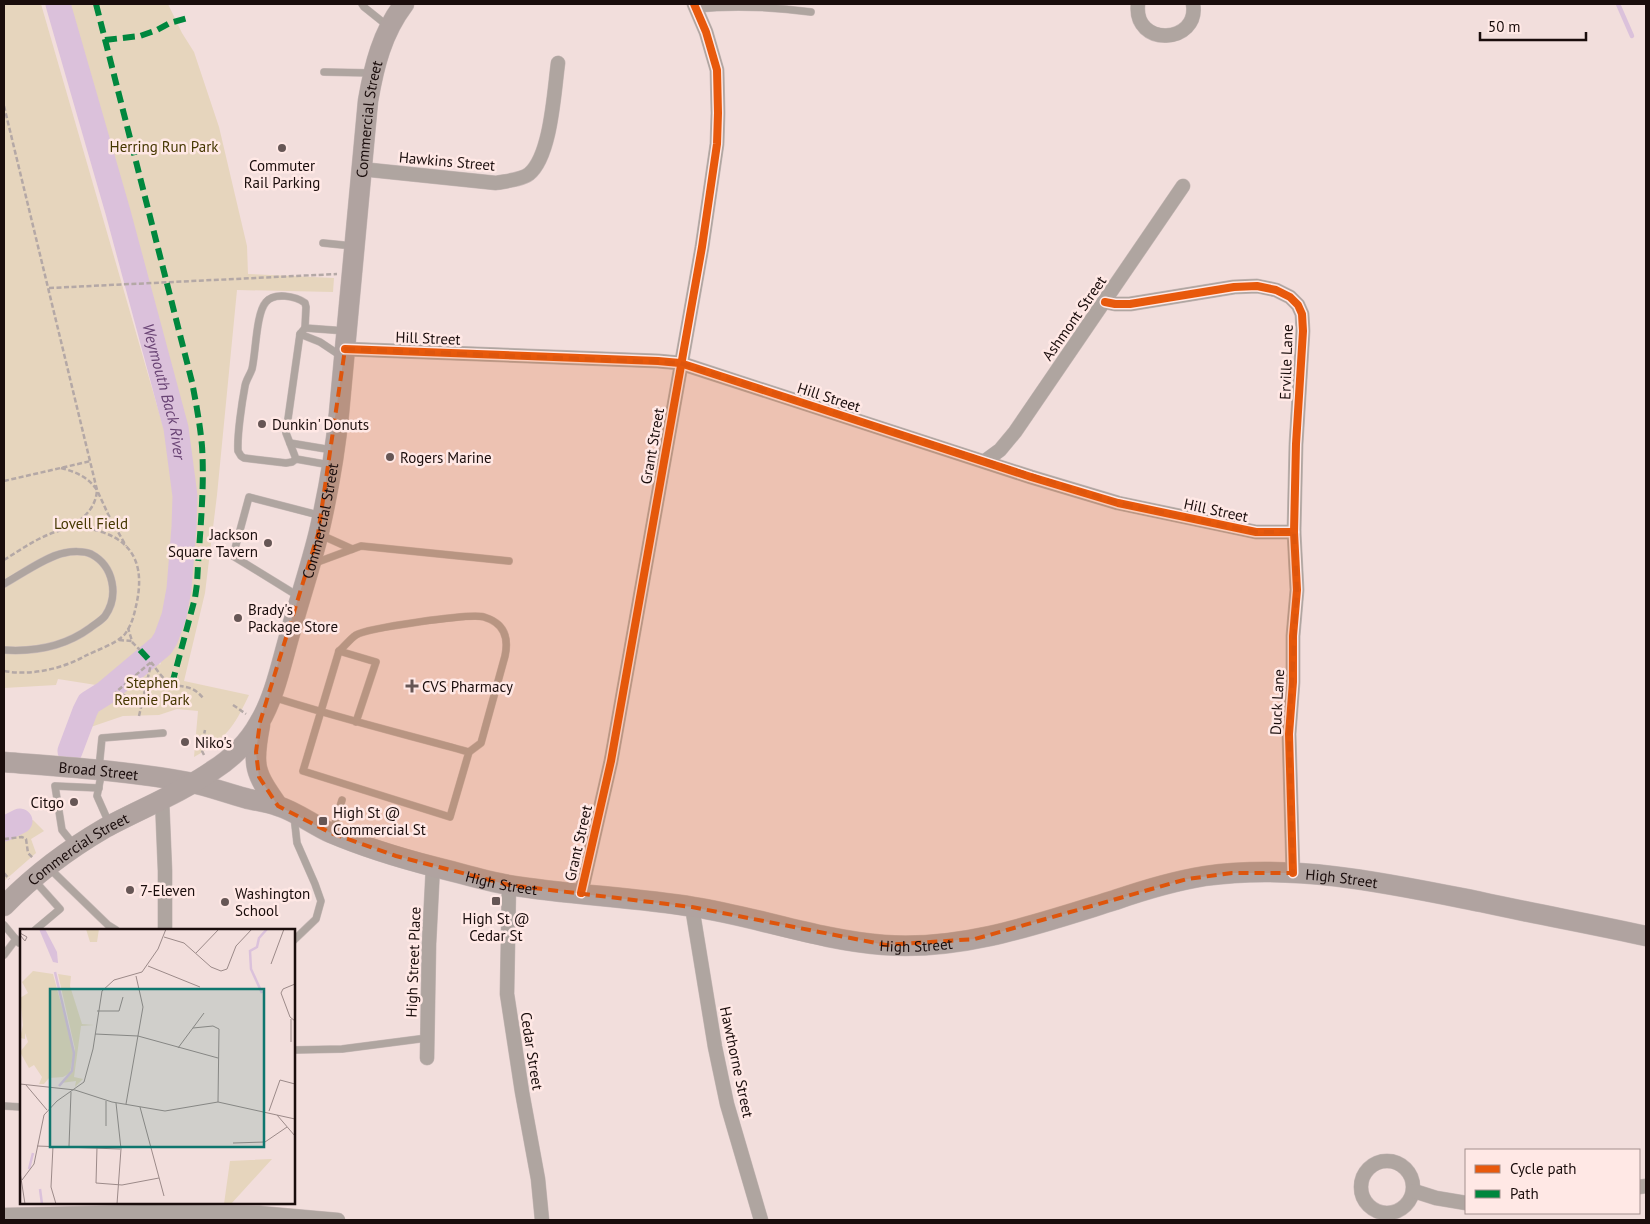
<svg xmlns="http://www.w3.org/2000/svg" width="1650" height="1224" font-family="'PT Sans',sans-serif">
<rect width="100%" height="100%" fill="#f2dedc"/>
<g fill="#e6d5bd">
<path d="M4 4H41L180 485V536L176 576 171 608 161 637 153 648 110 679 96 685 58 679 56 685 4 688Z"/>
<path d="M64 4H168L182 33 194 52 219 127 247 246 248 274 334 278 333 292 237 290 217 495 205 593 184 681 249 695C234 727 226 739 194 757L198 711 177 709 159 715 123 716 82 730 90 709 153 657 160 665 179 615 183 592 193 465 185 429Z"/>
<path d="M33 820 44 831 31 839 36 853 4 881V835Z"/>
</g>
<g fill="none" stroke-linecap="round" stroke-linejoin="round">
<path stroke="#dbc1db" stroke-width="4.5" d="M1618 4 1632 36"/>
<g stroke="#dbc1db" stroke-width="25">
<path id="s1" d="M58 4 118 212 176 428 185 496 184 527 179 589 174 616 166 638 161 646 105 693 89 703 85 711 70 751"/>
<path d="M4 829 20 821"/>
</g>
<g stroke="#c9bab8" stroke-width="8">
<g id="service">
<path d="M362 4 364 7 389 27"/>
<path d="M696 9C735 5 773 7 811 12"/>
<path d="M324 72 372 73"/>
<path d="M323 243 353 246"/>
<path d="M305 328 346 331"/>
<path d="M300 334 320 342 341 356"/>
<path d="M290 443 332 450"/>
<path d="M296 459 286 433 300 334 305 328 306 307 305 303C296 296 274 292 266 302 256 313 256 352 252 369 250 375 246 380 245 386 242 402 237 435 238 451L241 456 244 458 286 463 292 462 296 459 330 465"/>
<path d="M321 535 352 549"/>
<path d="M315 563 361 546 509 561"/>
<path d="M4 584C20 575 47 556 64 553 72 551 84 551 91 554 114 566 119 596 105 616 101 621 95 624 90 628 64 647 35 652 4 650"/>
<path d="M298 596 233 556 249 497 322 516"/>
<path d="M339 651C345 646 350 639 356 635 367 628 471 613 484 617 504 623 509 637 505 656L481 743 469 752"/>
<path d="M273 697C338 718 404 734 469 752L450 817 303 771 339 651 376 662 356 722"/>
<path d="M99 768 102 738 163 733"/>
<path d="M102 771 97 796 109 823"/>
<path d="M332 833 342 800"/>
<path d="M74 845 62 830 55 786 99 788"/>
<path d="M48 867 108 925 116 930"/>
<path d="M34 880 60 909 35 930"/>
<path d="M4 925 19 943 21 942"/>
<path d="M294 940 316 919 321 901 315 884 297 843 294 816"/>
<path d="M4 955 16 939"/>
<path d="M294 1050 342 1049 427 1038"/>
<path d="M4 1106 21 1107"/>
</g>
</g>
<g stroke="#c9bab8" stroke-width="15">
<g id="minor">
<path d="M1138 4C1133 48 1200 44 1193 4"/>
<path d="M361 169 496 183C506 181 521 180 529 174 551 156 554 92 558 63"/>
<path d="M1105 302 1115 304H1130L1234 287 1257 286 1276 290 1290 297 1298 305 1302 314 1303 331 1296 444 1294 532 1297 590 1293 636V682L1289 734 1293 873"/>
<path d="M345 349 658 361 680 363 1031 477 1118 503 1256 532H1294"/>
<path d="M985 461 1000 450 1015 432 1183 186"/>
<path d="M162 799 165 871V930"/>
<path d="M509 885 507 994 522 1092 538 1179 542 1220"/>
<path d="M581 893 611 761 702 247 717 144 718 113 717 70 706 32 694 4"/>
<path d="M692 907 715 1047 727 1104 761 1220"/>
<path d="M427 1058 429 944 433 866"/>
<circle cx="1387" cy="1187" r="26"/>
<path d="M1639 1187 1646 1186"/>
<path d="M1414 1191 1436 1198 1466 1203"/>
<path d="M4 1215 143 1212 259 1213 338 1220"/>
</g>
</g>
<g stroke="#c9bab8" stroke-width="21">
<g id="secondary">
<path d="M260 725C252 766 254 772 278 806"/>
<path id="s2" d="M4 762C65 767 128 771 188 782 208 786 226 793 245 798 256 801 268 802 278 806 297 812 313 825 331 833 364 847 400 858 435 867 460 873 484 881 509 885 570 895 633 897 694 907 758 917 819 940 884 945 963 951 1041 923 1115 900 1144 890 1174 881 1205 876 1297 863 1391 884 1481 902 1536 914 1591 924 1646 936"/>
<path id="s3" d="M4 906C33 876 69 849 105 828 140 809 179 794 212 771 231 759 248 743 259 723 275 697 282 660 291 630 300 598 311 565 319 532 328 493 335 453 339 413L368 101C374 66 382 33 404 4"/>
</g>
</g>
<g stroke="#b4a8a6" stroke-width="2.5" stroke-dasharray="5 2.5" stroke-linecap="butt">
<path d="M4 106 97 490 108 514 126 546"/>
<path d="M49 288 337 274"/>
<path d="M61 468C76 472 88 477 97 490 96 507 85 517 71 527"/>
<path d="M4 481 91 461"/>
<path d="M4 560C25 547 47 531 72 528 83 526 93 529 102 532 138 544 144 572 136 606 134 616 131 626 125 634 116 644 97 650 85 656 62 669 30 676 4 671"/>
<path d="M119 640 132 641 128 628"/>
<path d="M132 642 140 650"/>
<path d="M151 662C156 668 161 677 167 681 181 690 190 682 203 698"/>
<path d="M141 702 116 692 151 662"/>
<path d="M233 705 246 714"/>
<path d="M139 716 151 664"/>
<path d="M204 755 201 749 205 730"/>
<path d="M4 839 22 837 26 839 28 853 33 858"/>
<path d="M4 873 9 879"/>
</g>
<use href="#service" stroke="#afa5a0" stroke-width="7"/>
<use href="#minor" stroke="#afa5a0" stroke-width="14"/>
<use href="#secondary" stroke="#b0a3a0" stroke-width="20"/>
<g stroke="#00873e" stroke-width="6" stroke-dasharray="12 6" stroke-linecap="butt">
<path d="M96 4 192 382C196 403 200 424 202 446 205 492 199 538 197 584L195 598 172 684"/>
<path d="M105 40 140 36 157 30 170 23 188 18"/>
<path d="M140 650 151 662"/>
</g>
<g stroke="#ffe8e5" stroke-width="11">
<g id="cycleway">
<path d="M1105 302 1115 304H1130L1234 287 1257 286 1276 290 1290 297 1298 305 1302 314 1303 331 1296 444 1294 532 1297 590 1293 636V682L1289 734 1293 873"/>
<path d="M345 349 658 361 680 363 1031 477 1118 503 1256 532H1294"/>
<path d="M581 893 611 761 702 247 717 144 718 113 717 70 706 32 694 4"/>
</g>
</g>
<use href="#cycleway" stroke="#e8590c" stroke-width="8"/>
</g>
<path fill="#de550c" fill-opacity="0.2" stroke="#de550c" stroke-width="4" stroke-dasharray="10 6" stroke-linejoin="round" d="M345 349 680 363 1118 503 1256 532H1294L1297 590 1289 734 1293 873H1232L1187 879 975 939 886 945 692 907 509 885 396 856 331 833 278 806 259 777 256 752 260 722 318 534Z"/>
<g fill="#665655" stroke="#ffe8e5" stroke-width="2">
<circle cx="282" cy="148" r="5"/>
<circle cx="262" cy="424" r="5"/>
<circle cx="390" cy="457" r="5"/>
<circle cx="268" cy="543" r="5"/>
<circle cx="238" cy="618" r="5"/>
<path d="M409.5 678.5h5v5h5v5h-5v5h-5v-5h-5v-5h5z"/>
<circle cx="185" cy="742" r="5"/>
<circle cx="74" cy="802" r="5"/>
<rect x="318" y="816" width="10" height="10" rx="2.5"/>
<circle cx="130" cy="890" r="5"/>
<rect x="491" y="896" width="10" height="10" rx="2.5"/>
<circle cx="225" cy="902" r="5"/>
</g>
<g text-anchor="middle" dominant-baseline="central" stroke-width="5" stroke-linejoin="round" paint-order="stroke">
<g font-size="15" fill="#1a0d0c" stroke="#ffe8e5">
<text stroke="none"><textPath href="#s3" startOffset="934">Commercial Street</textPath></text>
<text transform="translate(447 161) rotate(5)">Hawkins Street</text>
<text transform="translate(1074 318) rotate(-55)">Ashmont Street</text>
<text transform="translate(428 338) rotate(2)">Hill Street</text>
<text transform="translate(1286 362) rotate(-88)">Erville Lane</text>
<text transform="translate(829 397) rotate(18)">Hill Street</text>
<text transform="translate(652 446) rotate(-80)">Grant Street</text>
<text transform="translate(1216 510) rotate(12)">Hill Street</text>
<text stroke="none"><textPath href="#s3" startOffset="529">Commercial Street</textPath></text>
<text transform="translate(1277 702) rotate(-87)">Duck Lane</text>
<text stroke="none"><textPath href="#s2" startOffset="95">Broad Street</textPath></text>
<text transform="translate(578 843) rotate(-77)">Grant Street</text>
<text stroke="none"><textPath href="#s3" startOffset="94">Commercial Street</textPath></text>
<text stroke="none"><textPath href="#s2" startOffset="1371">High Street</textPath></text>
<text stroke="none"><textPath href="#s2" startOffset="516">High Street</textPath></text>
<text stroke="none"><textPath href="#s2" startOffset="936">High Street</textPath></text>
<text transform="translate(413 962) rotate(-88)">High Street Place</text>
<text transform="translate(532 1051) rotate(81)">Cedar Street</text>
<text transform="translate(737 1062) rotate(78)">Hawthorne Street</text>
</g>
<g font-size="15" fill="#453700" stroke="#ffe8e5">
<text x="164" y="146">Herring Run Park</text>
<text x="91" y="523">Lovell Field</text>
<text x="152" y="682">Stephen<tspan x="152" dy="17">Rennie Park</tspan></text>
</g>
<g font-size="15" fill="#1a0d0c" stroke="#ffe8e5" text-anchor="start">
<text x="282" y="165" text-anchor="middle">Commuter<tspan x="282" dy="17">Rail Parking</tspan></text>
<text x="272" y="424">Dunkin' Donuts</text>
<text x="400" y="457">Rogers Marine</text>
<text x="258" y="534" text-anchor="end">Jackson<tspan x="258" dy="17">Square Tavern</tspan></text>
<text x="248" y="609">Brady's<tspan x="248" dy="17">Package Store</tspan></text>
<text x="422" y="686">CVS Pharmacy</text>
<text x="195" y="742">Niko's</text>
<text x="64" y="802" text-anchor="end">Citgo</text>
<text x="333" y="812">High St @<tspan x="333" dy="17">Commercial St</tspan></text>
<text x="140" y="890">7-Eleven</text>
<text x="235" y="893">Washington<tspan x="235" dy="17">School</tspan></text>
<text x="496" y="918" text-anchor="middle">High St @<tspan x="496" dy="17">Cedar St</tspan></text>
</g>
<g font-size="16" font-style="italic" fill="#694374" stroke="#ffe8e5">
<text stroke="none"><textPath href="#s1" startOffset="402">Weymouth Back River</textPath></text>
</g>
</g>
<g transform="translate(20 929)">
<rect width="275" height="275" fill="#f2dedc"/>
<path d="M66 0H79L77 13H70ZM13 42 33 45 54 122 50 144 43 148 29 149 24 155H19L22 148 14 136 9 139 0 123 8 113 5 104V110L0 109 3 96 0 69 8 64 2 53ZM38 45 51 47 50 57 62 95 74 96 61 97 54 148 63 150 55 158 56 152 41 154 51 145 55 120ZM252 230 211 275H204L210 232Z" fill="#e6d5bd"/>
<path d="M19 0H25L37 23 38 34 33 33Z" fill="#dbc1db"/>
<path fill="none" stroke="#dbc1db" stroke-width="2.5" d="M35 43 54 124 52 142 39 157M242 64 231 40 230 22 237 18 239 9 247 0M9 240 13 224M20 260 22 275"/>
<path fill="none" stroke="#9c8a89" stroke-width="1" d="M0 4 7 8 5 12 0 6M144 8 164 14 191 38 201 42 207 40 216 17 232 0M176 24 199 0M251 35 264 0M128 37 180 58M275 55 263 60 261 64 270 88 275 92M77 82H99L103 68M173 99 193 97 199 100 198 173M75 105 118 107 198 129M271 113V90M158 119 184 84M0 155 55 161 92 173 145 182 198 173 275 190M6 156 27 181M96 174 101 220 97 275M106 175 123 78 116 47M120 178 144 267M249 182 260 151 275 155M257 186 275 207M86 197V172M213 214 245 213 267 198M17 217 100 220M33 217 31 258 36 275M49 217 51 163M77 218 76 254 102 256 139 249M0 243 5 275M2 251 14 235 24 186 37 172 64 153 73 120 82 62 94 51 122 43 138 20 146 0"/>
<path fill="#0f766e" fill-opacity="0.15" stroke="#0f766e" stroke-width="2.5" d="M30 60H244V218H30Z"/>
<rect width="275" height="275" fill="none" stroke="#1a0d0c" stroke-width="2.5"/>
</g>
<rect width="1650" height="1224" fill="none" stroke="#1a0d0c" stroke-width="10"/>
<rect x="1465" y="1149" width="175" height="65" fill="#ffe8e5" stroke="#a3908e"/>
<rect x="1475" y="1165" width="25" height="8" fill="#e8590c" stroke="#a3908e"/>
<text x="1510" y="1174" font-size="15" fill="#1a0d0c">Cycle path</text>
<rect x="1475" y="1190" width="25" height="8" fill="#00873e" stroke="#a3908e"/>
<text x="1510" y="1199" font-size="15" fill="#1a0d0c">Path</text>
<path d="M1480 32v8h106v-8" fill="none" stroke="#1a0d0c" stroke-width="2.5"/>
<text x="1488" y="32" font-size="15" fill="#1a0d0c" stroke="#ffe8e5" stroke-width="4" paint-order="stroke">50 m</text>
</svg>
